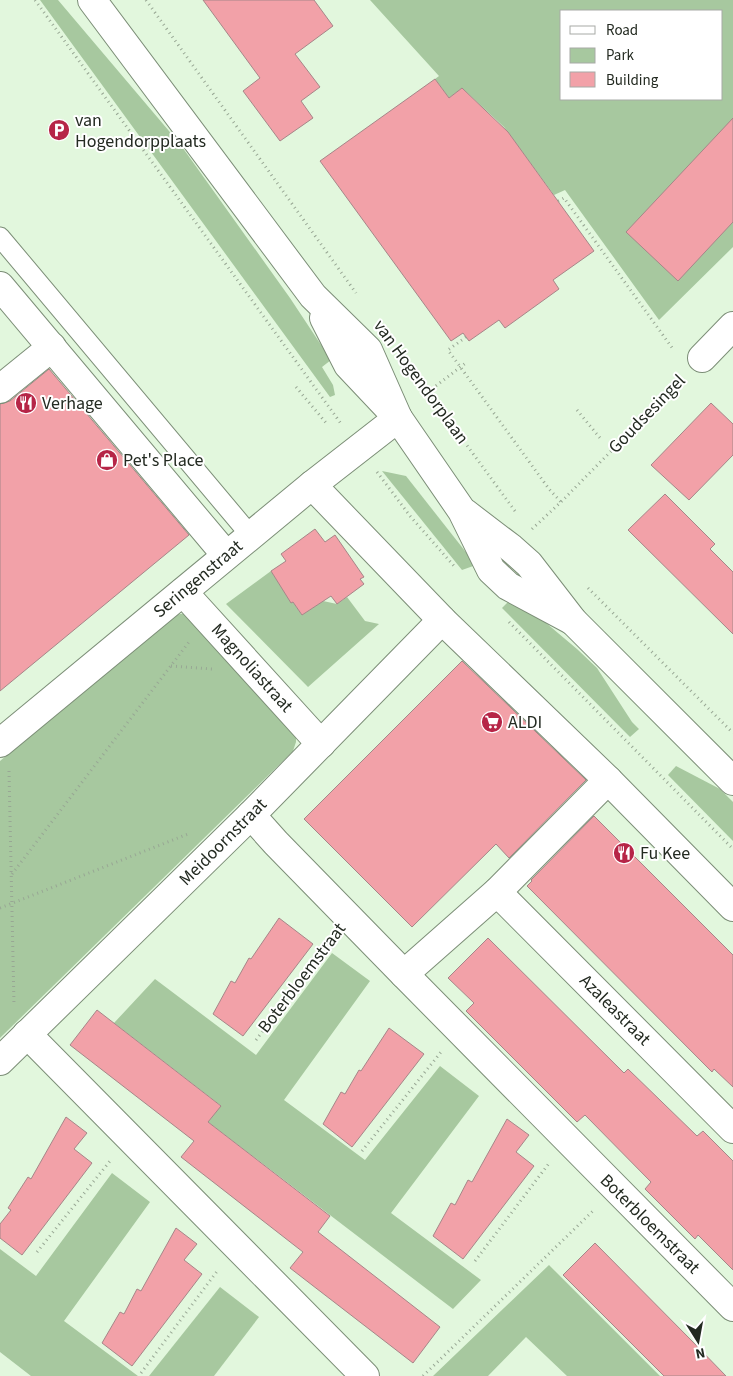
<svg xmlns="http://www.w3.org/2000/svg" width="733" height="1376" font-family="'Source Sans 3',sans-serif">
<rect width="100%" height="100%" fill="#e2f7dd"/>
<g fill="#a7c89f" fill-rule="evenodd">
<path d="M40 0H58L180 144 290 298 331 360 322 367 333 385 335 395 330 397Z"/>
<path d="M370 0H733V247L659 320 565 190 554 195 504 127 462 88 449 98 435 79 439 76ZM562 11H722V99H562Z"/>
<path d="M382 471 406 476 476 565 462 570Z"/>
<path d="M271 571 291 602H293L302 615 323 601 337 604 347 597 365 621 379 624 308 687 226 604Z"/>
<path d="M514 596 577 649 597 668 632 722 639 729 630 737 502 608Z"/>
<path d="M187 613 296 733V742L293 751 0 1038V761L174 615Z"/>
<path d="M676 766 720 789 733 802V841L668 775Z"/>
<path d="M332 953 370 981 284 1100 365 1160 440 1066 479 1096 391 1213 481 1280 453 1309 208 1122 220 1105 114 1023 155 979 256 1055Z"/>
<path d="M112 1173 150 1202 64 1321 138 1376H31L0 1352V1249L36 1276Z"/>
<path d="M549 1265 660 1376H567L526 1337 488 1376H433Z"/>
<path d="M220 1287 259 1317 214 1376H149Z"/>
</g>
<g fill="#f2a1a8" stroke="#a68688">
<path d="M203 0H314L333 26 295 54 320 87 301 101 313 118 280 141 243 91 260 78Z"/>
<path d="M435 79 449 98 462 88 508 132 594 251 553 280 559 289 505 328 499 320 469 341 463 333 451 341 320 161Z"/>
<path d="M733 118V222L678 281 626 232Z"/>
<path d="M49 369 189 535 0 691V404L10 401Z"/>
<path d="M711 403 733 424V455L689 500 651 465Z"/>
<path d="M665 494 715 544 710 549 733 572V634L628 530Z"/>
<path d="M315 529 325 542 335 535 364 577 360 579 364 584 337 604 331 596 302 615 293 602 291 603 271 571 286 561 281 554Z"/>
<path d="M462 661 586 780 509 858 496 844 412 927 304 819Z"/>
<path d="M594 816 733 955V1087L714 1069 712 1072 527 886 532 881 531 880Z"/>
<path d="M279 918 313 944 243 1036 213 1014 231 981 235 983 249 958 251 959Z"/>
<path d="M488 938 624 1073 628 1069 697 1136 703 1131 733 1161V1270L698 1235 695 1239 645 1189 651 1182 585 1115 577 1122 466 1011 474 1003 448 978Z"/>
<path d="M97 1010 221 1106 208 1122 330 1216 318 1232 440 1327 413 1363 290 1268 303 1252 181 1157 194 1141 70 1045Z"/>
<path d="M389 1028 424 1054 352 1147 323 1124 341 1092 345 1094 359 1070 361 1071Z"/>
<path d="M66 1117 87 1133 74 1149 92 1163 22 1255 0 1238V1224L11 1210 8 1208 28 1177 31 1179Z"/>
<path d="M507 1119 529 1135 516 1152 534 1166 463 1259 433 1236 451 1203 455 1205 468 1180 472 1182Z"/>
<path d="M176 1228 197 1244 184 1260 202 1274 132 1366 102 1343 120 1312 124 1314 137 1289 141 1291Z"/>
<path d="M595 1243 691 1340 726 1376H664L563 1275Z"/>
</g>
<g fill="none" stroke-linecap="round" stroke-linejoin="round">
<g stroke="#7c8e77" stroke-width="21">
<path id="service" d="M0 237 251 536"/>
</g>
<g stroke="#7c8e77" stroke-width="30">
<g id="pedestrian">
<path d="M0 286 226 555"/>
<path d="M0 389 52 347"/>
</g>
</g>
<g stroke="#7c8e77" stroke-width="30">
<g id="minor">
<path d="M702 358 733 326"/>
<path d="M312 485 442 620 608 780 733 907"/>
<path d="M183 592 321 744"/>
<path d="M0 743 312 485 398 418"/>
<path d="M251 815 276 843 404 974 733 1307"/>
<path d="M497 892 608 780"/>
<path d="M404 974 497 892 733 1129"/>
<path d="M27 1034 365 1376"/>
<path d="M0 1061 251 815 442 620"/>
</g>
</g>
<g stroke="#7c8e77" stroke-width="30">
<g id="tertiary">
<path d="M92 0 313 296 368 350 398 418"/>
<path d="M324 318 348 365 398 418 462 511 491 570 508 586 573 621"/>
<path d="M465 513 511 548 529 564 573 621 733 781"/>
</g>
</g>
<g stroke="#98a794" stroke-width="3" stroke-dasharray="1 4" stroke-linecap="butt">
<path d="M35 0 342 425"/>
<path d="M146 0 356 293"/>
<path d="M558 201 564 198 673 349"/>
<path d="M466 337 448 350 549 489 561 502"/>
<path d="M411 369 515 511"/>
<path d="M296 387 327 424"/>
<path d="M428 392 467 362"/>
<path d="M577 410 600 438"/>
<path d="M377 472 410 516 454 566"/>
<path d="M532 529 561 502 682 379"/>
<path d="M588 588 733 733"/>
<path d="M509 622 733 849"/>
<path d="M171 666 212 669"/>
<path d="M9 771 14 1005"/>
<path d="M12 874 189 642"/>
<path d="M0 908 188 834"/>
<path d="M256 1040 330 941"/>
<path d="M362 1151 441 1052"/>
<path d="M37 1252 110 1161"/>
<path d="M475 1261 550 1162"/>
<path d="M141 1373 218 1270"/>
<path d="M423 1376 595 1209"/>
</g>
<use href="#service" stroke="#fff" stroke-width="19"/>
<use href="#pedestrian" stroke="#fff" stroke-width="28"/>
<use href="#minor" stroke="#fff" stroke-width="28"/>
<use href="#tertiary" stroke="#fff" stroke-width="28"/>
</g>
<defs>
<g id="parking-disc" transform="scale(1.125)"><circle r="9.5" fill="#b62547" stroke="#fff"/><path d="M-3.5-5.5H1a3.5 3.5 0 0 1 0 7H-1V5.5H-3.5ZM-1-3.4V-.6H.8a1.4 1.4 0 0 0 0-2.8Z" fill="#fff"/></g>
<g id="restaurant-disc" transform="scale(1.125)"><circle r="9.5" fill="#b62547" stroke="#fff"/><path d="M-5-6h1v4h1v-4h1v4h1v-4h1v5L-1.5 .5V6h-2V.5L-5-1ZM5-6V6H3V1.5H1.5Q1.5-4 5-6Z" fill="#fff"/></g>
<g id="shop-disc" transform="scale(1.125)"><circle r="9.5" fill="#b62547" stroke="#fff"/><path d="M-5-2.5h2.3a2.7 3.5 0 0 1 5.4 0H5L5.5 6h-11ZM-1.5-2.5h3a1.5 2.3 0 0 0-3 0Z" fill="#fff"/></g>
<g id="supermarket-disc" transform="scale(1.125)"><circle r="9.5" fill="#b62547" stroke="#fff"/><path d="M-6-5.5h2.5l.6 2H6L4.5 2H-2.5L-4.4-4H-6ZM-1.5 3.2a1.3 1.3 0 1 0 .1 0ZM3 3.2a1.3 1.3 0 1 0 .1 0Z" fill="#fff"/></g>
</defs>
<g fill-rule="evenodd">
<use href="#parking-disc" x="59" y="130"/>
<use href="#restaurant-disc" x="26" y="403"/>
<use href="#shop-disc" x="107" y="460"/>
<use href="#supermarket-disc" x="492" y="722"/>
<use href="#restaurant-disc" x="624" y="853"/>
</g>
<g text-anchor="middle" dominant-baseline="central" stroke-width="4" stroke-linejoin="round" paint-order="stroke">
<g font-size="18" fill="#232a21" stroke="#fff" text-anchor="start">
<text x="75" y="120">van<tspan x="75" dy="21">Hogendorpplaats</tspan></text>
<text x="42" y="403">Verhage</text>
<text x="123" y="460">Pet's Place</text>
<text x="508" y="722">ALDI</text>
<text x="640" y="853">Fu Kee</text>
</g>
<g font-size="18" fill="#232a21" stroke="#fff">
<text transform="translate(421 382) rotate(54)">van Hogendorplaan</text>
<text transform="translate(647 414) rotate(-46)">Goudsesingel</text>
<text transform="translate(198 579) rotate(-40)">Seringenstraat</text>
<text transform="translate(252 668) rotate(48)">Magnoliastraat</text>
<text transform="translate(223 842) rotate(-45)">Meidoornstraat</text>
<text transform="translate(302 978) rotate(-53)">Boterbloemstraat</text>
<text transform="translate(615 1010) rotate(45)">Azaleastraat</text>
<text transform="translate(650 1224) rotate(45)">Boterbloemstraat</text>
</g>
</g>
<rect x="560" y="10" width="162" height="90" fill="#ffffff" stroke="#a7aaa6"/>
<rect x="570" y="26" width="25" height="8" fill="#ffffff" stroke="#a7aaa6"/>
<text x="606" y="35" font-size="15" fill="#232a21">Road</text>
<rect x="570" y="48" width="25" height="15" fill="#a7c89f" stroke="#a7aaa6"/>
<text x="606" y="60" font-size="15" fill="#232a21">Park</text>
<rect x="570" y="72" width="25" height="15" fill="#f2a1a8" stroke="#a7aaa6"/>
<text x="606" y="85" font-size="15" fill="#232a21">Building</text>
<g transform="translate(698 1341) rotate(169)" stroke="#ffffff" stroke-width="4" paint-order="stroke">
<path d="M0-4L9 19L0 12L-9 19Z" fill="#232a21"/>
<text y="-8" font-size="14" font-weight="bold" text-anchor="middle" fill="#232a21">N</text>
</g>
</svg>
